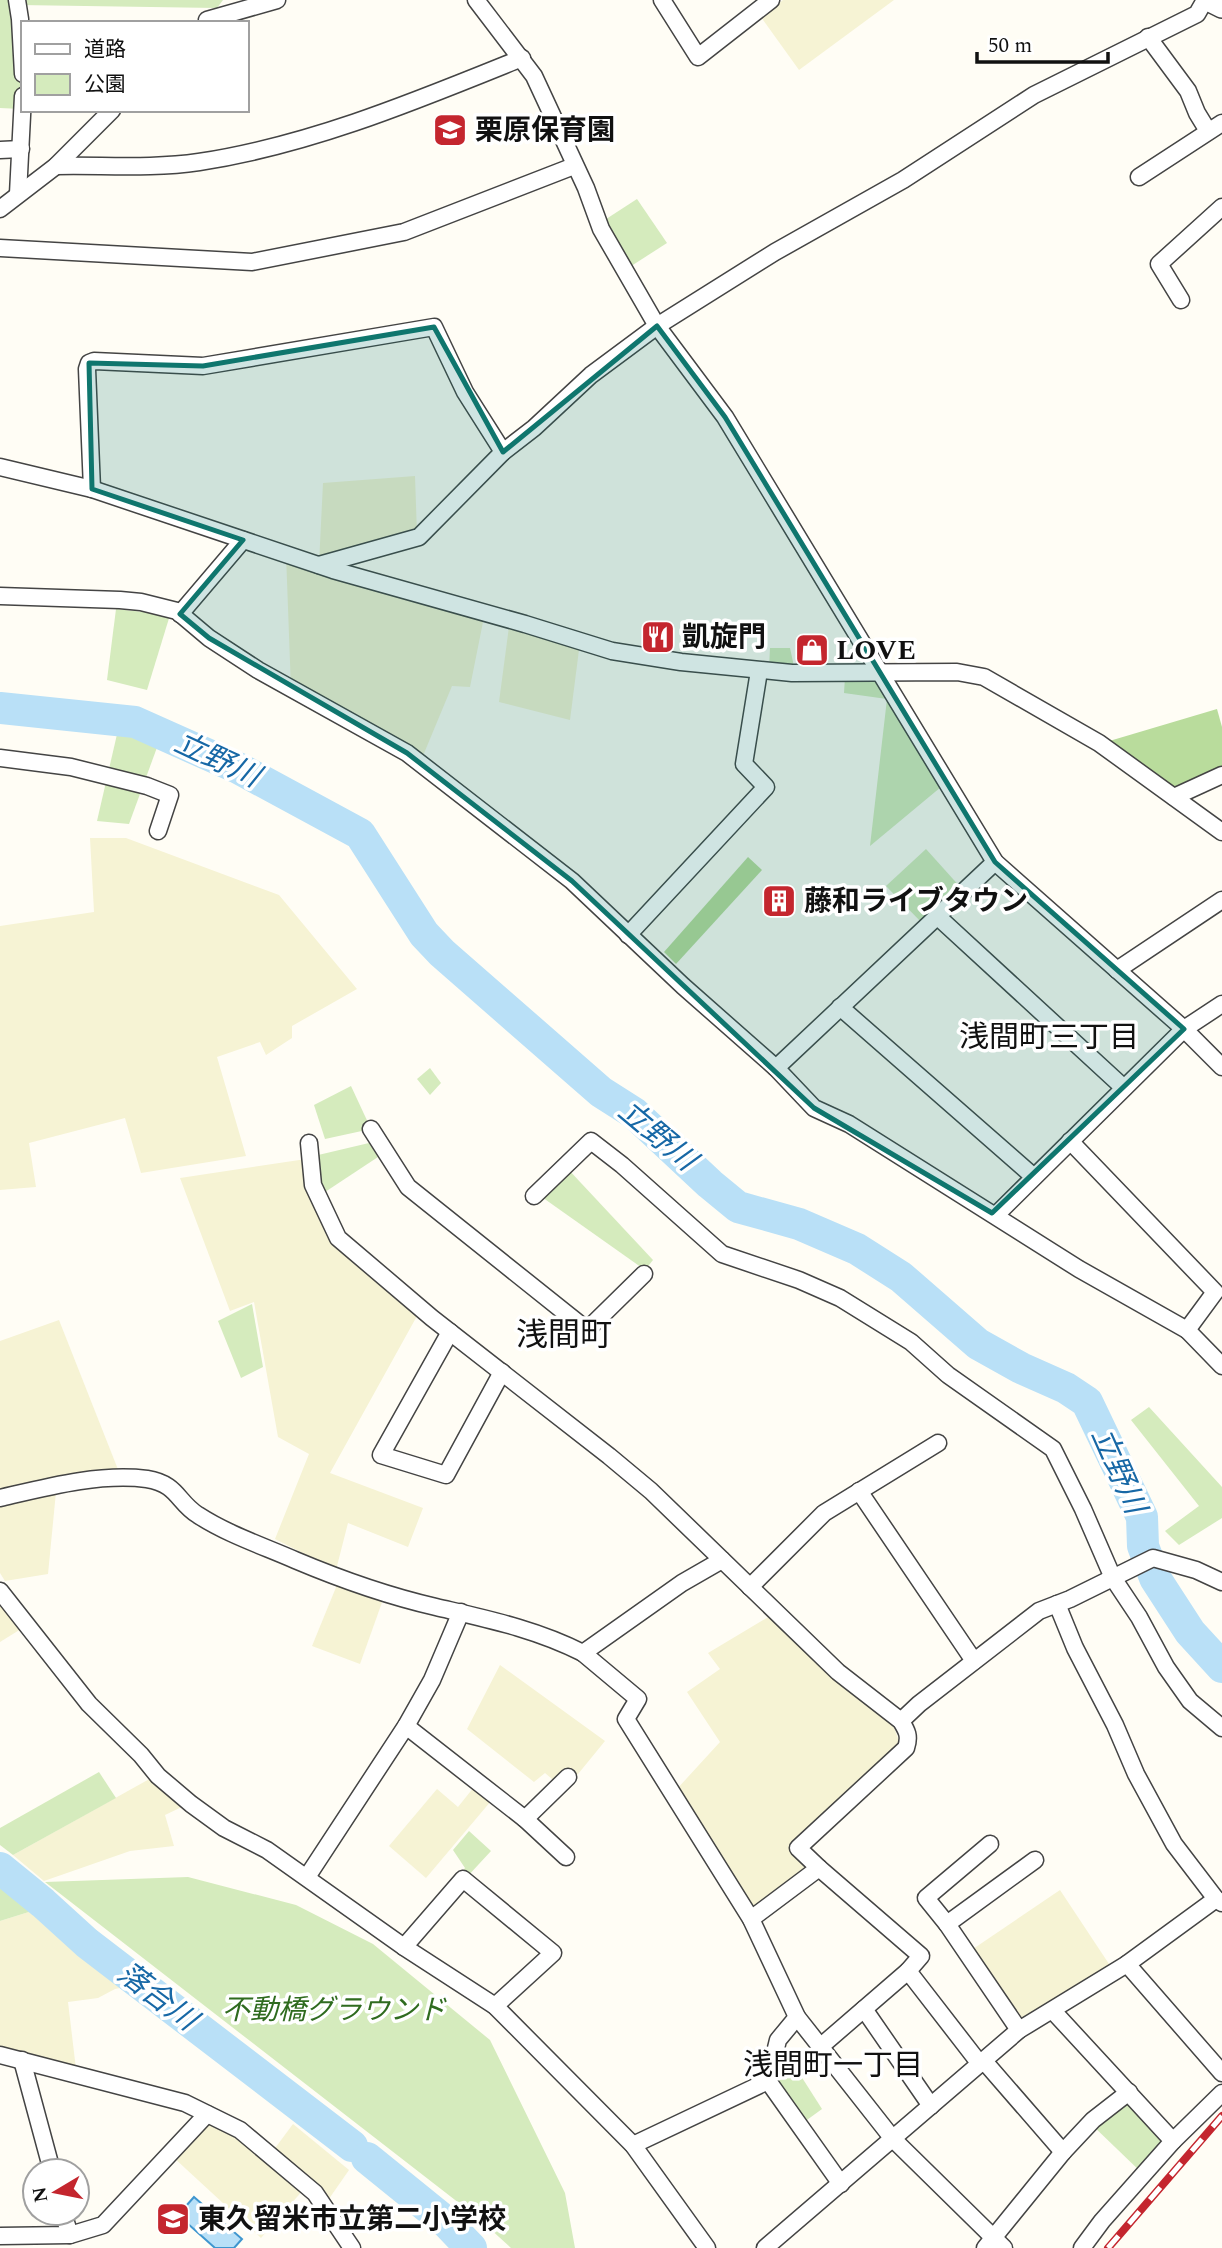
<svg xmlns="http://www.w3.org/2000/svg" width="1222" height="2248" font-family="Spectral,'Noto Sans JP',serif">
<rect width="100%" height="100%" fill="#fffdf5"/>
<g fill="#f6f3d4">
<path d="M783 0H894L799 70 761 17Z"/>
<path d="M415 476 417 534 320 564 485 612 470 687 452 686 420 763 291 689 286 554 319 564 323 483Z"/>
<path d="M510 619 580 642 570 720 499 702Z"/>
<path d="M90 838H126L279 895 357 989 292 1026V1038L266 1055 260 1042 217 1057 246 1156 141 1173 125 1118 29 1143 36 1187 0 1190V926L94 912Z"/>
<path d="M306 1159 331 1240 417 1316 330 1473 423 1508 408 1547 348 1523 336 1570 275 1539 309 1454 278 1437 254 1302 230 1311 180 1178Z"/>
<path d="M59 1320 119 1472 0 1493V1341Z"/>
<path d="M56 1492 48 1574 5 1581 0 1573V1503Z"/>
<path d="M339 1580 385 1594 360 1664 312 1646Z"/>
<path d="M0 1591 21 1629 0 1642Z"/>
<path d="M770 1616 893 1725 901 1746 790 1848 812 1868 751 1913 676 1790 720 1742 687 1692 720 1669 708 1653Z"/>
<path d="M500 1665 605 1741 565 1790 545 1773 534 1782 467 1729Z"/>
<path d="M153 1777 186 1805 165 1815 174 1846 130 1851 44 1881 13 1855Z"/>
<path d="M474 1787 491 1801 426 1878 389 1846 437 1789 458 1807Z"/>
<path d="M1060 1890 1113 1970 1019 2026 970 1951Z"/>
<path d="M32 1911 125 1987 115 1989 98 1998 68 2002 76 2069 0 2049V1921Z"/>
<path d="M208 2118 235 2132 304 2189 261 2238 173 2157Z"/>
<path d="M293 2124 349 2170 324 2206 270 2155Z"/>
</g>
<g fill="#d5ebbd">
<path d="M0 0H223L217 8 19 5 23 74 21 109 0 108Z"/>
<path d="M637 199 667 243 625 270 600 223Z"/>
<path d="M116 609 170 615 147 690 107 680Z"/>
<path d="M770 648H790L795 671 881 672 947 782 870 846 887 699 844 693 845 677 769 669Z"/>
<path d="M118 730 159 742 129 824 97 821Z"/>
<path d="M926 849 962 889 923 924 886 886Z"/>
<path d="M430 1068 441 1083 430 1095 417 1079Z"/>
<path d="M351 1086 371 1129 325 1139 314 1105Z"/>
<path d="M369 1143 378 1157 322 1194 314 1156Z"/>
<path d="M567 1168 653 1260 645 1270 539 1195Z"/>
<path d="M252 1304 263 1367 241 1378 218 1321Z"/>
<path d="M1149 1407 1222 1487V1518L1179 1545 1165 1531 1199 1506 1131 1420Z"/>
<path d="M99 1772 116 1798 13 1855 0 1845V1828Z"/>
<path d="M469 1831 491 1851 466 1878 460 1875 465 1868 453 1850Z"/>
<path d="M188 1877 296 1905 373 1944 490 2040 565 2193 575 2248H511L477 2217 45 1882Z"/>
<path d="M0 1887 32 1911 0 1921Z"/>
<path d="M778 2040 822 2109 800 2125 768 2081Z"/>
<path d="M1129 2092 1173 2141 1143 2174 1090 2123Z"/>
</g>
<g fill="#b9dc9c">
<path d="M1217 709 1222 727V770L1176 790 1106 742Z"/>
<path d="M748 857 762 870 676 964 664 952Z"/>
</g>
<path fill="#b9e0f7" stroke="#3f96cf" stroke-width="2" d="M194 2197 242 2239 234 2248H215L178 2215Z"/>
<g fill="none" stroke-linecap="round" stroke-linejoin="round">
<g stroke="#b9e0f7" stroke-width="32">
<path d="M0 708 135 722 238 768 360 834 424 934 442 953 601 1092 634 1113 710 1184 738 1207 799 1224 857 1249 901 1277 978 1344 1021 1368 1066 1388 1087 1402 1142 1517 1143 1546 1155 1578 1190 1632 1222 1667"/>
<path d="M0 1868 43 1903 87 1943 352 2146"/>
<path d="M367 2158 446 2222 471 2248"/>
</g>
<g stroke="#444" stroke-width="19">
<g id="minor">
<path d="M17 0 20 19 23 74"/>
<path d="M476 0 534 76 586 188 601 229 657 326 725 417 995 862 1184 1029 1222 1067"/>
<path d="M662 0 698 57 771 0"/>
<path d="M207 20 277 0"/>
<path d="M1148 37 1188 91 1197 113 1208 131"/>
<path d="M0 150 21 149"/>
<path d="M56 166C104 165 152 169 199 162 311 145 418 100 522 58"/>
<path d="M1139 177 1222 123"/>
<path d="M18 194 23 96"/>
<path d="M0 209 56 166 112 110"/>
<path d="M0 248 252 262 404 232 574 166"/>
<path d="M1181 300 1159 264 1222 207"/>
<path d="M0 467 92 489 333 570 525 624 612 651 681 662 792 673 957 672 984 677 1099 743 1222 832"/>
<path d="M92 489 87 369 89 363 94 361 203 366 434 327 465 392 503 452"/>
<path d="M319 565 419 537 503 452 534 428 591 375 657 326 775 252 903 180 1034 95 1197 14 1205 0"/>
<path d="M0 596 120 600 141 602 177 611 209 638 258 670 407 753 572 881 683 986 776 1068 814 1108 849 1124 1079 1269 1187 1330 1222 1366"/>
<path d="M180 614 243 540"/>
<path d="M0 758 71 767 147 786 170 795 158 831"/>
<path d="M1174 797 1222 775"/>
<path d="M937 916 1124 1088"/>
<path d="M628 935 766 787 744 764 759 671"/>
<path d="M1117 970 1222 900"/>
<path d="M840 1007 1034 1177"/>
<path d="M776 1068 995 862"/>
<path d="M371 1129 408 1187 587 1330 644 1274"/>
<path d="M1070 1141 1215 1292 1187 1330"/>
<path d="M309 1143 313 1185 338 1238 432 1318 609 1456 651 1491 838 1672 901 1721C907 1731 910 1736 906 1748L798 1848 819 1868 751 1919"/>
<path d="M534 1196 591 1141 622 1165 722 1254 799 1280 840 1298 911 1342 948 1375 1053 1449 1083 1509 1113 1578 1139 1617 1166 1667 1190 1701 1222 1728"/>
<path d="M996 1215 1184 1029 1222 1004"/>
<path d="M450 1332 381 1455 446 1475 502 1372"/>
<path d="M859 1491 974 1661"/>
<path d="M0 1498C47 1487 99 1473 147 1479 178 1484 177 1502 198 1515 227 1534 263 1546 295 1560 340 1579 388 1596 436 1607 487 1619 536 1629 583 1653L682 1583 722 1560"/>
<path d="M750 1587 824 1513 938 1443"/>
<path d="M0 1591 89 1704 141 1755 158 1776 191 1804 224 1828 267 1850 404 1947 495 2006 633 2145 707 2248"/>
<path d="M1057 1604 1075 1648 1115 1725 1136 1774 1174 1844 1216 1899 1222 1903"/>
<path d="M583 1653 638 1699 626 1719 751 1919 797 2017 893 2139 1004 2248"/>
<path d="M901 1721 919 1704 1039 1611 1070 1599 1153 1558 1196 1570 1222 1582"/>
<path d="M406 1726 525 1819 566 1857"/>
<path d="M525 1819 568 1777"/>
<path d="M819 1868 921 1956 908 1971"/>
<path d="M307 1877 406 1726 432 1680 461 1612"/>
<path d="M947 1924 926 1898 990 1844"/>
<path d="M404 1947 463 1879 553 1953 495 2006"/>
<path d="M1127 1964 1222 2073"/>
<path d="M864 2009 931 2106"/>
<path d="M1053 2011 1173 2141 1102 2221 1082 2248"/>
<path d="M1019 2030 947 1924 1035 1860"/>
<path d="M820 2047 908 1971 980 2064"/>
<path d="M0 2055 185 2103 240 2130 315 2193 352 2248"/>
<path d="M22 2060 52 2171"/>
<path d="M984 2061 1063 2152"/>
<path d="M768 2081 841 2184"/>
<path d="M1173 2141 1222 2093"/>
<path d="M633 2145 768 2081 778 2040 797 2017"/>
<path d="M63 2213 70 2235"/>
<path d="M0 2236 70 2235 103 2225 207 2114"/>
<path d="M765 2248 1019 2030 1127 1964 1216 1899"/>
<path d="M985 2248 1063 2152 1093 2120 1129 2092"/>
</g>
</g>
<g stroke="#444" stroke-width="24">
<path id="tertiary" d="M1208 0 1222 7"/>
</g>
<use href="#minor" stroke="#fff" stroke-width="16"/>
<use href="#tertiary" stroke="#fff" stroke-width="21"/>
<g stroke="#c4262e" stroke-width="8">
<path id="rail" d="M1108 2248 1222 2116"/>
</g>
<use href="#rail" stroke="#fff" stroke-width="5" stroke-dasharray="16" stroke-linecap="butt"/>
</g>
<path fill="#0f766e" fill-opacity="0.2" stroke="#0f766e" stroke-width="5" stroke-linejoin="round" d="M657 326 725 417 995 862 1184 1029 992 1213 814 1108 572 881 407 753 209 638 180 614 243 540 92 489 89 363 203 366 434 327 503 452Z"/>
<defs>
<g id="school-square" transform="scale(1.75)"><rect x="-9" y="-9" width="18" height="18" rx="4" fill="#c4262e" stroke="#fff"/><path d="M0-5L7-2L0 1L-7-2ZM-4 1L0 2.5L4 1V4Q0 6-4 4Z" fill="#fff"/></g>
<g id="restaurant-square" transform="scale(1.75)"><rect x="-9" y="-9" width="18" height="18" rx="4" fill="#c4262e" stroke="#fff"/><path d="M-5-6h1v4h1v-4h1v4h1v-4h1v5L-1.5 .5V6h-2V.5L-5-1ZM5-6V6H3V1.5H1.5Q1.5-4 5-6Z" fill="#fff"/></g>
<g id="shop-square" transform="scale(1.75)"><rect x="-9" y="-9" width="18" height="18" rx="4" fill="#c4262e" stroke="#fff"/><path d="M-5-2.5h2.3a2.7 3.5 0 0 1 5.4 0H5L5.5 6h-11ZM-1.5-2.5h3a1.5 2.3 0 0 0-3 0Z" fill="#fff"/></g>
<g id="building-square" transform="scale(1.75)"><rect x="-9" y="-9" width="18" height="18" rx="4" fill="#c4262e" stroke="#fff"/><path d="M-4-6H4V6H1V3H-1V6H-4ZM-2.5-4.3h1.7v1.8h-1.7ZM.8-4.3h1.7v1.8H.8ZM-2.5-1h1.7V.8h-1.7ZM.8-1h1.7V.8H.8Z" fill="#fff"/></g>
</defs>
<g fill-rule="evenodd">
<use href="#school-square" x="450" y="130"/>
<use href="#restaurant-square" x="658" y="637"/>
<use href="#shop-square" x="812" y="650"/>
<use href="#building-square" x="779" y="901"/>
<use href="#school-square" x="173" y="2219"/>
</g>
<g text-anchor="middle" dominant-baseline="central" stroke-width="7" stroke-linejoin="round" paint-order="stroke">
<g font-size="28" font-weight="bold" fill="#111" stroke="#fff" text-anchor="start">
<text x="475" y="130">栗原保育園</text>
<text x="682" y="637">凱旋門</text>
<text x="836" y="650">LOVE</text>
<text x="804" y="901">藤和ライブタウン</text>
<text x="198" y="2219">東久留米市立第二小学校</text>
</g>
<g font-size="28" font-style="italic" fill="#2f6b1f" stroke="#fff">
<text x="334" y="2010">不動橋グラウンド</text>
</g>
<g font-size="30" font-style="italic" fill="#1768a6" stroke="#fff">
<text transform="translate(217 760) rotate(25)">立野川</text>
<text transform="translate(657 1136) rotate(40)">立野川</text>
<text transform="translate(1118 1471) rotate(66)">立野川</text>
<text transform="translate(157 1997) rotate(37)">落合川</text>
</g>
<g font-size="30" fill="#111" stroke="#fff">
<text x="1049" y="1038">浅間町三丁目</text>
<text x="833" y="2066">浅間町一丁目</text>
</g>
<g font-size="32" fill="#111" stroke="#fff">
<text x="564" y="1335">浅間町</text>
</g>
</g>
<rect x="21" y="21" width="228" height="91" fill="#ffffff" stroke="#a0a0a0" stroke-width="2"/>
<rect x="35" y="44" width="35" height="10" fill="#ffffff" stroke="#a0a0a0" stroke-width="2"/>
<text x="84" y="56" font-size="21" fill="#111111">道路</text>
<rect x="35" y="74" width="35" height="21" fill="#d5ebbd" stroke="#a0a0a0" stroke-width="2"/>
<text x="84" y="91" font-size="21" fill="#111111">公園</text>
<g transform="translate(56 2192) rotate(260)"><circle r="33" fill="#ffffff" stroke="#a0a0a0" stroke-width="2"/>
<path d="M0-5L12 26L0 18L-12 26Z" fill="#c4262e"/>
<text y="-10" font-size="19" font-weight="bold" text-anchor="middle" fill="#111111">N</text>
</g>
<path d="M977 52v10h131v-10" fill="none" stroke="#111111" stroke-width="3.5"/>
<text x="988" y="52" font-size="21" fill="#111111" stroke="#ffffff" stroke-width="5" paint-order="stroke">50 m</text>
</svg>
